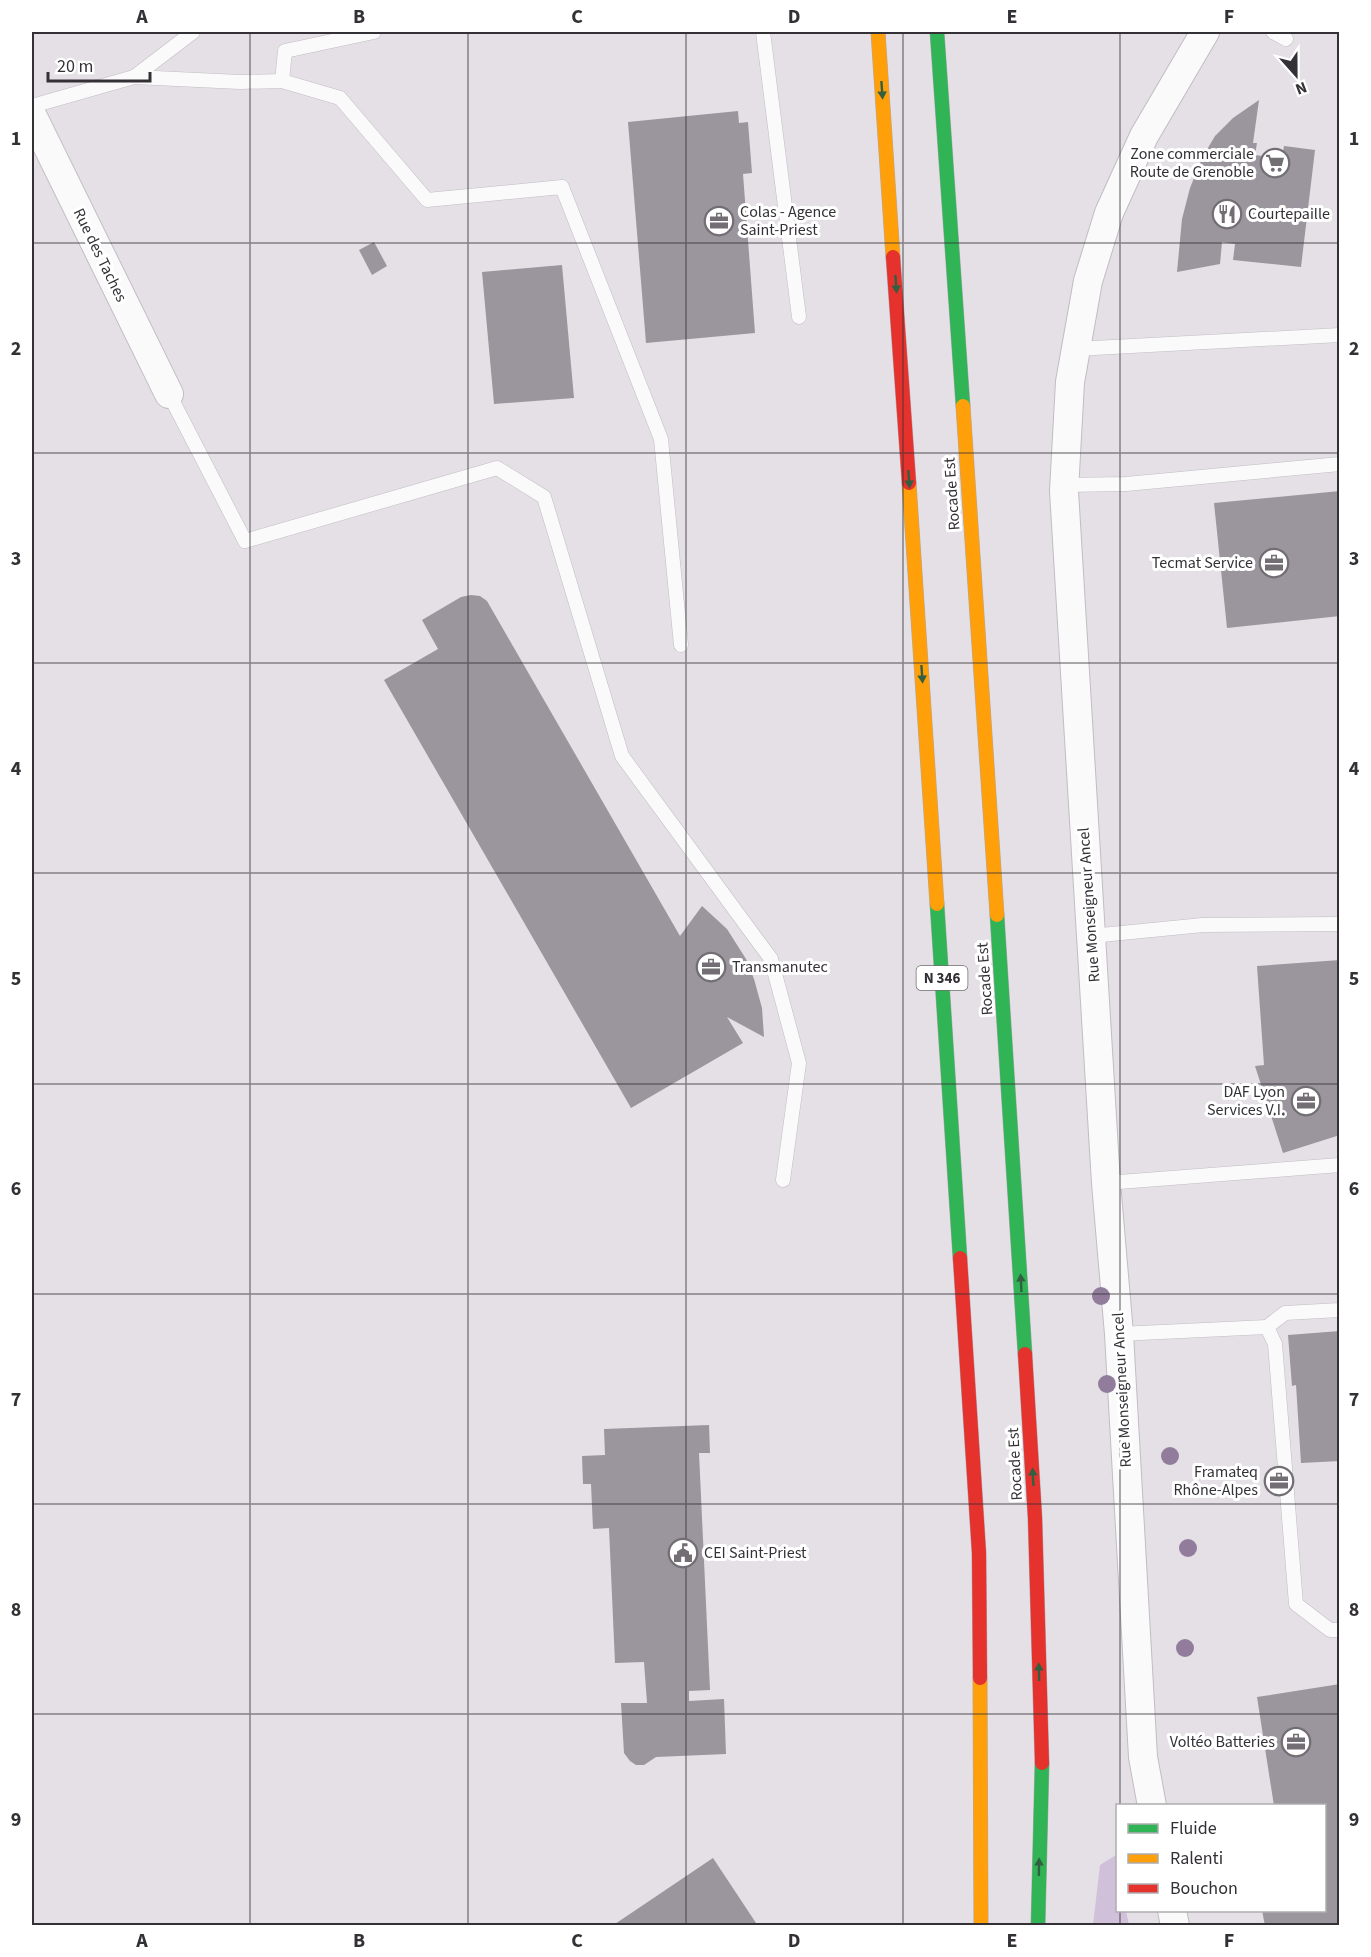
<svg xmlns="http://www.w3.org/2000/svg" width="1371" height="1957" font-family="'Source Sans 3',sans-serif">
<rect width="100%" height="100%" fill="#e4e0e6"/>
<path fill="#d0c0d9" d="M1116 1855 1118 1864V1910L1126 1911 1129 1925H1093L1100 1865Z"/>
<g fill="#9b959e">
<path d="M1259 100 1253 143H1257L1255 155 1282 159 1284 146 1315 150 1301 267 1233 260 1235 244 1222 242 1220 264 1177 272 1182 219 1190 188 1202 158 1215 136 1233 118Z"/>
<path d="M738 111 739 123 748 122 752 173 743 174 755 333 646 343 628 122Z"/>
<path d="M374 242 387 266 372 275 359 250Z"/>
<path d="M562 265 574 398 494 404 482 272Z"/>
<path d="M1340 491V616L1227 628 1214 503Z"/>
<path d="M471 595 480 596 487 601 680 936 702 906 727 929 746 959 754 979 762 1008 764 1037 727 1017 743 1043 631 1108 384 680 438 649 422 620 461 597Z"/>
<path d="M1340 960V1135L1283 1153 1255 1066 1264 1065 1257 966Z"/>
<path d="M1340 1331V1461L1301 1463 1296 1385 1292 1386 1288 1335Z"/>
<path d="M709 1425 710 1453H699L710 1690 689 1691V1701L724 1699 726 1754 656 1757 644 1765H636L630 1761 624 1753 621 1703H647L644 1662 615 1663 609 1528 593 1529 591 1484H583L582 1456 605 1455 604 1429Z"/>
<path d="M1340 1684V1926H1265L1262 1910H1324V1806H1274L1257 1697Z"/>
<path d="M713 1858 758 1926H612Z"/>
</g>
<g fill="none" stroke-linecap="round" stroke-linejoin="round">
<g stroke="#c1bdc3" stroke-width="15">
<g id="lane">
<path d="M763 32 799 317"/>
<path d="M1273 32 1286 39"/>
<path d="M134 77 193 32"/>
<path d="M282 81 285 51 374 32"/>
<path d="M32 106 134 77 240 82 282 81 340 98 427 200 562 187 661 439 681 645"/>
<path d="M1075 349 1340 335"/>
<path d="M169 394 245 541 497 468 544 497 622 756 771 959 799 1063 783 1180"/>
<path d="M1064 485 1126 484 1340 464"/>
<path d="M1091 936 1203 925 1340 924"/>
<path d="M1106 1183 1340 1165"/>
<path d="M1340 1310 1285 1313 1267 1327 1275 1344 1296 1604 1330 1630H1340"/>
<path d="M1119 1334 1267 1327"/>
</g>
</g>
<g stroke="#c1bdc3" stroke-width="30">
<g id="street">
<path d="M32 115 169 394"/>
<path d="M1152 1806 1143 1757 1119 1334 1106 1183 1064 491 1070 382 1088 281 1109 213 1144 136 1205 32"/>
<path d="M1172 1910 1175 1926"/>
</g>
</g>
<g stroke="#afa8b2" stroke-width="15">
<g id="fast">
<path d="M937 32 963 406"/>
<path d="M937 904 960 1258"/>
<path d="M997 915 1025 1354"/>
<path d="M1038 1926 1042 1763"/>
</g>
</g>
<g stroke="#afa8b2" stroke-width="15">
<g id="slow">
<path d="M878 32 893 257"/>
<path d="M963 406 997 915"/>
<path d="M909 483 937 904"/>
<path d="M980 1678 981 1926"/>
</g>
</g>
<g stroke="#afa8b2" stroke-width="15">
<g id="jam">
<path d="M893 257 909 483"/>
<path d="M960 1258 979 1553 980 1678"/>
<path d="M1025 1354 1035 1518 1042 1763"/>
</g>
</g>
<use href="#lane" stroke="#fbfafb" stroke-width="14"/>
<use href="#street" stroke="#fbfafb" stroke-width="28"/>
<use href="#fast" stroke="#30b455" stroke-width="14"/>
<use href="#slow" stroke="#ff9f0a" stroke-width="14"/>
<use href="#jam" stroke="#e5322d" stroke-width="14"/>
</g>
<g fill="#917c9b">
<circle cx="1101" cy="1296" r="9"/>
<circle cx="1107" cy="1384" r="9"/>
<circle cx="1170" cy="1456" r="9"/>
<circle cx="1188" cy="1548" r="9"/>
<circle cx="1185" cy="1648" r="9"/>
</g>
<defs><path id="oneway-solid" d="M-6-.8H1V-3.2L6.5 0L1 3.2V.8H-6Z" transform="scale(1.5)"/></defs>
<g fill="#335f41">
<use href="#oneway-solid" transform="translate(882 90) rotate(86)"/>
<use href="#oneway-solid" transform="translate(896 284) rotate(86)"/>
<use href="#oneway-solid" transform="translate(909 479) rotate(86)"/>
<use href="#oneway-solid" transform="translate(922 674) rotate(86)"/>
<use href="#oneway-solid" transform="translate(1021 1283) rotate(-93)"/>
<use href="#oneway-solid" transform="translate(1033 1477) rotate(-93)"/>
<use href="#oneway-solid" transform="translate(1039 1672) rotate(-91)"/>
<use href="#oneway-solid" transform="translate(1039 1867) rotate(-89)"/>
</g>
<path fill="none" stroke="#343136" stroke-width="1.5" stroke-opacity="0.55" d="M250 32V1926M468 32V1926M686 32V1926M903 32V1926M1120 32V1806M32 243H1340M32 453H1340M32 663H1340M32 873H1340M32 1084H1340M32 1294H1340M32 1504H1340M32 1714H1340M1120 1910V1926"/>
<defs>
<g id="supermarket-ring" transform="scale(1.5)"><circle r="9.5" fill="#fff" stroke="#726e74" stroke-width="1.5"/><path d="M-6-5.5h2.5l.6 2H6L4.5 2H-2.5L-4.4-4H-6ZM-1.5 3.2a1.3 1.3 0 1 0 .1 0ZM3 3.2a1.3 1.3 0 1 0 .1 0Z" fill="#726e74"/></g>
<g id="restaurant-ring" transform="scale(1.5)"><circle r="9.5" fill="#fff" stroke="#726e74" stroke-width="1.5"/><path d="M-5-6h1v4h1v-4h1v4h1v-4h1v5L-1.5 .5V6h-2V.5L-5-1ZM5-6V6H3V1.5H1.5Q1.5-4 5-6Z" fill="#726e74"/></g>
<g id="office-ring" transform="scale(1.5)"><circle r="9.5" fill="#fff" stroke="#726e74" stroke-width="1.5"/><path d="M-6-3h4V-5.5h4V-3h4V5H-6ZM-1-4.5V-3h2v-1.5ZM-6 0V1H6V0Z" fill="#726e74"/></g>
<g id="civic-ring" transform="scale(1.5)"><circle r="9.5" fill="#fff" stroke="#726e74" stroke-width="1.5"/><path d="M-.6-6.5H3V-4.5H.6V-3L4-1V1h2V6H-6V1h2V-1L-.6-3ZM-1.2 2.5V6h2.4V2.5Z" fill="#726e74"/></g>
</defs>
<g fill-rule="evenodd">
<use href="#supermarket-ring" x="1275" y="163"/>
<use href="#restaurant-ring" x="1227" y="214"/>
<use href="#office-ring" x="719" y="221"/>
<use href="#office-ring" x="1274" y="563"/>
<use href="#office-ring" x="711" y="967"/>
<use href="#office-ring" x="1306" y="1101"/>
<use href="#office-ring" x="1279" y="1481"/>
<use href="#civic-ring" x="683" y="1553"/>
<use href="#office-ring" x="1296" y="1742"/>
</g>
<g text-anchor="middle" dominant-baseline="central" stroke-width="6" stroke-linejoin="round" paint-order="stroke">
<rect fill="#fff" stroke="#716f72" stroke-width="1.5" x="916.5" y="966" width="51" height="24" rx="4.5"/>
<g font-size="15" font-weight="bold" fill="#343136">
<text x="942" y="978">N 346</text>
</g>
<g font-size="16" fill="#343136" stroke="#fff" text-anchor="end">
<text x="1254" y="154">Zone commerciale<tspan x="1254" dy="18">Route de Grenoble</tspan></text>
<text x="740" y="212" text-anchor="start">Colas - Agence<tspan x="740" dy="18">Saint-Priest</tspan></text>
<text x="1248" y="214" text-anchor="start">Courtepaille</text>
<text x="1253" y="563">Tecmat Service</text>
<text x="732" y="967" text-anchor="start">Transmanutec</text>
<text x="1285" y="1092">DAF Lyon<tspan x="1285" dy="18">Services V.I.</tspan></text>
<text x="1258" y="1472">Framateq<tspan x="1258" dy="18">Rhône-Alpes</tspan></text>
<text x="704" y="1553" text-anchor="start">CEI Saint-Priest</text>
<text x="1275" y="1742">Voltéo Batteries</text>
</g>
<g font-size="16" fill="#343136" stroke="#fff">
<text transform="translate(100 255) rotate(64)">Rue des Taches</text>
<text transform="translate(952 494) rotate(-94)">Rocade Est</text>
<text transform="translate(1089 905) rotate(-94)">Rue Monseigneur Ancel</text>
<text transform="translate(985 979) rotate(-94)">Rocade Est</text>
<text transform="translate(1122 1390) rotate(-93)">Rue Monseigneur Ancel</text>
<text transform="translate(1015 1464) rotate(-93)">Rocade Est</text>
</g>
</g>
<rect width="1371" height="1957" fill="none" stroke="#ffffff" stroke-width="66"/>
<rect x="1116" y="1804" width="210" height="108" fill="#ffffff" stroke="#aeadaf" stroke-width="1.5"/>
<rect x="1128" y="1824" width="30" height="9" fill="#30b455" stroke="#aeadaf" stroke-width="1.5"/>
<text x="1170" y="1834" font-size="18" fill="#343136">Fluide</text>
<rect x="1128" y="1854" width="30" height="9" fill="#ff9f0a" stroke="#aeadaf" stroke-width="1.5"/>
<text x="1170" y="1864" font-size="18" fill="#343136">Ralenti</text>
<rect x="1128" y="1884" width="30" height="9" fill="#e5322d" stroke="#aeadaf" stroke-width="1.5"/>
<text x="1170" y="1894" font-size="18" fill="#343136">Bouchon</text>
<g transform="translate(1296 75) rotate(159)" stroke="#ffffff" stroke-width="4.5" paint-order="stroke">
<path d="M0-4.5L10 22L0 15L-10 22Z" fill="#343136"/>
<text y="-9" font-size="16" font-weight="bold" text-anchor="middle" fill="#343136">N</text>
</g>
<path d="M48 72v9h102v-9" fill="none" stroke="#343136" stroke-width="3"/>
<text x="57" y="72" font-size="18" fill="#343136" stroke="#ffffff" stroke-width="4.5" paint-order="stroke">20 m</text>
<rect x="33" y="33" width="1305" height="1891" fill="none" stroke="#343136" stroke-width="2"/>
<g font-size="20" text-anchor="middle" font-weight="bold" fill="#343136">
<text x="142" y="23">A</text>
<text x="359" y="23">B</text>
<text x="577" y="23">C</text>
<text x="794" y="23">D</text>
<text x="1012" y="23">E</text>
<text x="1229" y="23">F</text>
<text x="16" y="145">1</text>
<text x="1354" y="145">1</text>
<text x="16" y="355">2</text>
<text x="1354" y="355">2</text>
<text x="16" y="565">3</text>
<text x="1354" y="565">3</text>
<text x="16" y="775">4</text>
<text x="1354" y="775">4</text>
<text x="16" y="985">5</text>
<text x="1354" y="985">5</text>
<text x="16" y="1195">6</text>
<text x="1354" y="1195">6</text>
<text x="16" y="1406">7</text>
<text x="1354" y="1406">7</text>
<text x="16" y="1616">8</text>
<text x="1354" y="1616">8</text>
<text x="16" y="1826">9</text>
<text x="1354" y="1826">9</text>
<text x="142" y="1947">A</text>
<text x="359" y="1947">B</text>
<text x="577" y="1947">C</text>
<text x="794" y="1947">D</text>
<text x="1012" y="1947">E</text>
<text x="1229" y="1947">F</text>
</g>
</svg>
